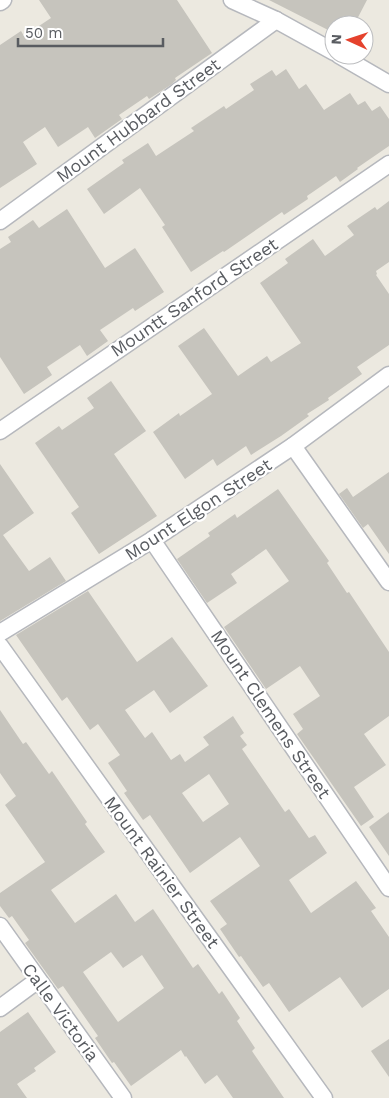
<svg xmlns="http://www.w3.org/2000/svg" width="389" height="1098" font-family="'Work Sans',sans-serif">
<rect width="100%" height="100%" fill="#ece9e0"/>
<g fill="#c6c4bd" fill-rule="evenodd">
<path d="M39 0H177L212 53 175 78 176 80 172 84 149 99 147 96 119 115 122 119 95 138 88 127 58 147 45 127 23 142 37 164 0 188V45L21 31 24 36 51 18Z"/>
<path d="M269 0H367L354 25H334V33Z"/>
<path d="M286 69 299 89 306 84 324 110 350 93 358 105 365 101 372 111 380 106 389 119V146L357 168 358 169 340 182 336 176 307 196 308 199 284 215 282 212 224 252 223 251 191 272 162 227 165 225 140 188 104 214 87 189 124 163 122 160 148 143 156 156 194 131 191 128 224 106 226 109 254 90 250 84 272 70 276 76Z"/>
<path d="M389 201V262L376 271 377 274 376 275 389 294V345L357 367 362 374 328 398 329 400 307 414 309 416 281 436 251 455 246 446 217 466 213 459 185 479 153 432 179 413 180 416 212 394 178 346 204 328 238 376 267 356 271 362 301 343 260 283 288 263 285 259 313 239 325 256 354 235 347 226 375 207 377 210Z"/>
<path d="M67 209 105 268 135 248 164 292 135 311 133 308 100 330 108 341 87 356 80 345 47 367 52 375 24 394 0 357V249L11 242 8 237 33 220 39 228Z"/>
<path d="M111 381 146 431 114 454 157 516 99 554 71 513 79 507 35 443 59 426 62 430 94 408 87 398Z"/>
<path d="M0 464 34 513 3 535 29 571 50 557 66 581 0 621Z"/>
<path d="M389 472V554L368 524 363 528 339 494 347 488 353 497Z"/>
<path d="M278 489 329 561 327 563 347 593 349 592 389 652V716L364 734 386 765 354 787 374 817 361 826 297 734 303 729 293 714 320 696 300 666 266 689 224 627 289 581 266 549 231 574 237 583 207 603 177 559 210 536 208 533 235 514 237 518Z"/>
<path d="M88 591 137 662 172 637 208 686 170 713 154 690 125 710 145 738 152 732 171 760 180 754 185 762 209 745 203 737 233 716 244 733 240 736 247 745 242 749 285 812 289 809 309 838 315 835 327 853 289 880 311 913 356 881 376 908 371 911 389 937V989L362 1008 340 977 289 1012 269 983 263 987 241 956 239 957 220 929 227 924 210 901 260 866 240 837 190 873 150 815 143 820 124 793 127 791 108 763 120 755 98 724 90 730 67 697 62 701 16 635ZM209 774 229 804 203 822 182 793Z"/>
<path d="M0 710 23 744 26 742 49 774 52 771 87 822 85 824 105 852 51 890 75 923 116 894 135 922 153 909 193 968 198 964 219 994 222 991 240 1018 237 1021 255 1048 252 1051 284 1098H233L217 1075 205 1084 186 1056 185 1057 181 1050 131 1086 114 1062 112 1063 95 1038 98 1036 63 986 58 989 25 943 29 940 12 916 9 918 0 906V893L45 862 5 805 16 796 0 773ZM111 952 123 968 142 955 164 988 118 1022 83 972Z"/>
<path d="M389 812V856L369 827Z"/>
<path d="M28 1012 56 1052 34 1068 36 1071 17 1084 27 1098H0V1032Z"/>
<path d="M389 1039V1077L371 1051Z"/>
</g>
<g fill="none" stroke-linecap="round" stroke-linejoin="round">
<g stroke="#b6b8bd" stroke-width="19">
<g id="minor">
<path d="M232 0 276 20 334 52"/>
<path d="M0 2 3 0"/>
<path d="M339 55 389 84"/>
<path d="M0 221 276 20"/>
<path d="M0 431 389 164"/>
<path d="M293 446 389 582"/>
<path d="M152 540 389 888"/>
<path d="M0 633 152 540 293 446 389 375"/>
<path d="M0 646 324 1098"/>
<path d="M0 926 123 1098"/>
<path d="M0 1008 38 980"/>
</g>
</g>
<use href="#minor" stroke="#fff" stroke-width="16"/>
</g>
<g text-anchor="middle" dominant-baseline="central" stroke-width="4.5" stroke-linejoin="round" paint-order="stroke">
<g font-size="18" fill="#595c61" stroke="#fff">
<text transform="translate(138 120) rotate(-36)">Mount Hubbard Street</text>
<text transform="translate(194 297) rotate(-34)">Mountt Sanford Street</text>
<text transform="translate(198 509) rotate(-33)">Mount Elgon Street</text>
<text transform="translate(271 714) rotate(56)">Mount Clemens Street</text>
<text transform="translate(162 872) rotate(54)">Mount Rainier Street</text>
<text transform="translate(61 1012) rotate(54)">Calle Victoria</text>
</g>
</g>
<g transform="translate(349 40) rotate(273)"><circle r="24" fill="#ffffff" stroke="#bdbec0"/>
<path d="M0-4L9 19L0 12L-9 19Z" fill="#e5422d"/>
<text y="-8" font-size="14" font-weight="bold" text-anchor="middle" fill="#595c61">N</text>
</g>
<path d="M18 38v8h145v-8" fill="none" stroke="#595c61" stroke-width="2.5"/>
<text x="25" y="38" font-size="15" fill="#595c61" stroke="#ffffff" stroke-width="4" paint-order="stroke">50 m</text>
</svg>
